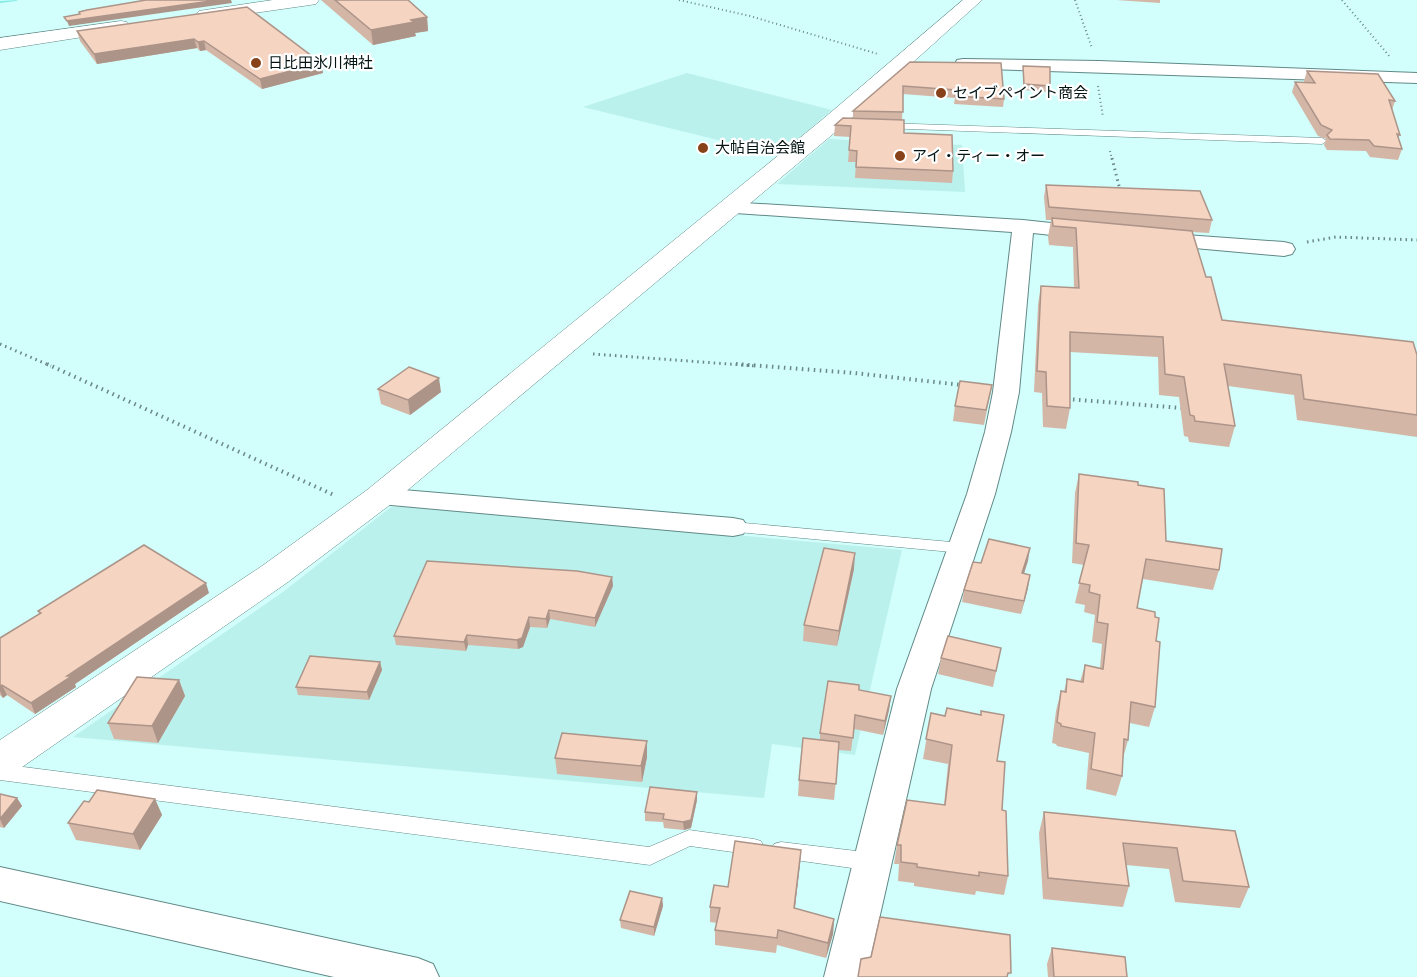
<svg xmlns="http://www.w3.org/2000/svg" width="1417" height="977" font-family="Raleway,'Noto Sans JP',sans-serif">
<rect width="100%" height="100%" fill="#d2fefb"/>
<g fill="#bbf1ed">
<path d="M687 73 832 110 779 155 583 107Z"/>
<path d="M829 139 962 145 965 192 777 184Z"/>
<path d="M391 507H424L902 550 855 755 772 744 764 798 73 737 283 592Z"/>
</g>
<g fill="none" stroke-linecap="round" stroke-linejoin="round">
<path fill="#83ebe5" fill-rule="evenodd" d="M18 0 16 1 0 3V1Z"/>
<g stroke="#608987" stroke-width="1">
<g id="lane">
<path d="M885 123 1322 138 1327 141 1322 144 882 128V124Z"/>
<path d="M733 522 962 543 970 548 962 553 727 531 725 527Z"/>
<path d="M0 764 649 847 689 830 754 839 761 841 764 847 761 853 754 855 690 846 650 865 0 780Z"/>
<path d="M781 842 873 853 880 856 883 862 880 868 873 871 781 858 774 856 771 850 774 844Z"/>
</g>
</g>
<g stroke="#608987" stroke-width="2">
<g id="street">
<path d="M963 59 1099 61 1417 73V83L957 68 955 64 957 60Z"/>
<path d="M728 202 1023 220 1088 227 1096 228 1099 233 1096 238 1088 239 1033 233 1019 392 1011 432 995 494 931 689 866 977H824L897 689 967 494 985 432 993 392 1012 232 721 212 718 208 721 204Z"/>
<path d="M1158 233 1284 242 1292 244 1295 249 1292 254 1284 256 1150 244 1147 239 1150 234Z"/>
<path d="M379 488 733 518 743 520 748 527 743 534 733 536 369 503 365 497 369 491Z"/>
<path d="M0 867 418 958 433 964 439 977H334L0 901Z"/>
</g>
</g>
<g stroke="#608987" stroke-width="1">
<g id="secondary">
<path d="M273 0H319L316 4 310 5 205 20 199 19 196 15 199 11 205 10Z"/>
<path d="M963 0H982L839 129 391 504 288 582 15 772 0 777V740L262 566 367 490 823 119Z"/>
<path d="M121 21 127 22 130 26 127 30 0 50V38Z"/>
</g>
</g>
<g stroke="#6a8886" stroke-width="2" stroke-dasharray="1 3" stroke-linecap="butt">
<path d="M679 0 750 16 878 54"/>
<path d="M1075 0 1092 48"/>
<path d="M1342 0 1390 57"/>
<path d="M1098 86 1103 117"/>
<path d="M1110 151 1112 160"/>
</g>
<g stroke="#6a8886" stroke-width="3" stroke-dasharray="1.5 4" stroke-linecap="butt">
<path d="M1112 158 1120 190"/>
<path d="M1307 242 1336 237 1417 240"/>
<path d="M0 344 51 366"/>
<path d="M593 354 756 366"/>
</g>
<g stroke="#6a8886" stroke-width="4" stroke-dasharray="1.5 4.5" stroke-linecap="butt">
<path d="M47 364 336 496"/>
<path d="M736 364 854 373 962 385"/>
<path d="M1067 399 1182 408"/>
</g>
<use href="#lane" fill="#fff" fill-rule="evenodd"/>
<use href="#street" fill="#fff" fill-rule="evenodd"/>
<use href="#secondary" fill="#fff" fill-rule="evenodd"/>
</g>
<g fill="#d4b6a7">
<path d="M321 0H408L427 17 428 31 415 33 416 36 373 45Z"/>
<path d="M1116 0H1160V3Z"/>
<path d="M247 7 321 63 323 73 262 89 206 50 200 51 197 48 97 64 80 41 77 31Z"/>
<path d="M910 62 1004 99 1003 107 954 104 955 98 903 94 902 120 904 133 953 171 952 183 855 178 856 162H848L850 137 834 136 835 125 853 118V111Z"/>
<path d="M1023 66 1050 86 1049 92 1023 90Z"/>
<path d="M1307 71 1395 101 1392 110 1400 135 1398 138 1402 149 1398 160 1370 157 1366 151 1327 150 1324 145 1326 139 1318 136 1292 92 1295 82 1305 83 1304 81Z"/>
<path d="M1046 185 1212 220 1209 233 1192 232 1206 277 1222 320 1417 355V437L1297 420 1294 395 1228 386 1235 426 1229 447 1189 442 1188 437 1184 436 1179 397 1159 395 1158 357 1070 352V408L1066 429 1043 427 1042 393 1034 392 1038 305 1041 286 1074 288 1073 247 1049 245 1048 237 1051 220H1046L1044 197Z"/>
<path d="M992 385 984 425 953 421 955 406Z"/>
<path d="M378 389 441 392 410 415 381 404Z"/>
<path d="M1079 474 1138 485 1166 541 1219 570 1213 590 1143 579 1137 608 1156 641 1155 707 1149 727 1130 723 1128 740 1123 758 1122 776 1116 796 1086 789 1089 753 1057 746 1056 744 1052 743 1056 711 1061 691 1064 692 1067 679 1080 682 1085 665 1100 668 1102 644 1092 642 1095 615 1084 612 1085 605 1075 603 1084 565 1072 563 1075 493Z"/>
<path d="M1030 548 1024 573 1028 588 1021 614 962 602 964 590 981 563Z"/>
<path d="M854 569 837 646 803 641 804 625Z"/>
<path d="M612 577 613 586 595 627 550 619 547 628 530 627 523 647 518 649 468 645 466 651 396 645 394 636Z"/>
<path d="M209 593 75 684 76 687 35 714 7 695 3 698 0 695V638L39 614 38 611Z"/>
<path d="M1001 648 993 687 938 674 941 658Z"/>
<path d="M380 662 382 670 369 700 298 695 296 687Z"/>
<path d="M179 680 185 696 158 743 114 739 108 723Z"/>
<path d="M859 690 891 696 889 710 883 735 854 729 851 751 839 750 834 800 798 796 799 780 820 740V733Z"/>
<path d="M931 713 997 761 1008 876 1004 895 976 891 975 895 914 886V883L898 881 899 864H894L897 845 944 805 948 764 923 759Z"/>
<path d="M647 741V757L642 782 557 774 555 758Z"/>
<path d="M0 794 17 798 22 806 4 828 0 827Z"/>
<path d="M155 799 162 815 140 850 76 840 68 823 89 802Z"/>
<path d="M697 800 691 828 684 830 664 828 663 822 645 821V812Z"/>
<path d="M1044 812 1235 831 1249 887 1240 908 1175 902 1169 869 1126 865 1129 886 1123 907 1043 899 1039 833Z"/>
<path d="M801 850 795 908 834 919 833 934 826 958 777 945 776 953 715 945V930L717 923 710 922V907L728 887Z"/>
<path d="M662 898 663 906 654 936 621 928 620 920Z"/>
<path d="M1052 948 1127 977H1048L1047 964Z"/>
</g>
<g fill="#ac9488">
<path d="M218 0H231L232 3 69 26 67 21Z"/>
<path d="M427 17 428 31 415 33 416 36 373 45 371 30 411 20Z"/>
<path d="M194 39 197 48 97 64 94 54Z"/>
<path d="M204 41 206 50 200 51 198 42Z"/>
<path d="M321 63 323 73 262 89 260 79Z"/>
<path d="M439 378 441 392 410 415 408 400Z"/>
<path d="M1030 548 1028 561 1020 586 1022 573Z"/>
<path d="M855 553 854 569 837 646 839 631Z"/>
<path d="M1030 575 1028 588 1021 614Z"/>
<path d="M612 577 613 586 595 627V618Z"/>
<path d="M206 583 209 593 75 684 76 687 35 714 31 703 67 676Z"/>
<path d="M549 610 550 619 547 628 546 619Z"/>
<path d="M529 617 530 627 523 647 518 649 517 640Z"/>
<path d="M467 635 468 645 466 651 464 642Z"/>
<path d="M380 662 382 670 369 700 367 692Z"/>
<path d="M179 680 185 696 158 743 152 726Z"/>
<path d="M2 685 7 695 3 698 0 691V686Z"/>
<path d="M891 696 889 710 883 735 885 721Z"/>
<path d="M647 741V757L642 782 641 766Z"/>
<path d="M697 792V800L691 828 684 830 683 822Z"/>
<path d="M17 798 22 806 4 828 0 819Z"/>
<path d="M155 799 162 815 140 850 133 834Z"/>
<path d="M801 850 800 865 793 923 794 908Z"/>
<path d="M662 898 663 906 654 936V927Z"/>
<path d="M834 919 833 934 826 958 828 943Z"/>
</g>
<g fill="#f6d4c2" stroke="#ac9488" stroke-width="1.5">
<path d="M146 0H218L67 21 64 17 80 14 79 12 87 10Z"/>
<path d="M335 0H408L427 17 411 20 414 22 371 30Z"/>
<path d="M247 7 321 63 260 79 204 41 198 42 194 39 94 54 77 31Z"/>
<path d="M910 62 1001 63 1004 99 955 96 956 90 903 86V112L853 111Z"/>
<path d="M1023 66 1050 67V86L1024 84Z"/>
<path d="M1307 71 1378 74 1395 101 1389 100 1400 135 1397 134 1402 149 1374 146 1369 140 1330 139 1327 135 1332 130 1321 125 1295 82 1315 83Z"/>
<path d="M843 118 904 120V133L952 135 953 171 856 167 857 151 849 150 851 126 835 125Z"/>
<path d="M1046 185 1200 191 1212 220 1049 207Z"/>
<path d="M1052 218 1192 231 1206 277H1211L1222 320 1413 342 1417 355V415L1304 399 1301 375 1224 364 1235 426 1195 421 1194 416 1190 415 1184 377 1165 374 1163 337 1070 332V408L1047 406 1046 372 1037 371 1041 286 1079 288 1076 228 1053 226Z"/>
<path d="M409 367 439 378 408 400 378 389Z"/>
<path d="M960 381 992 385 986 410 955 406Z"/>
<path d="M1079 474 1138 482V485L1164 489 1166 541 1222 549 1219 570 1146 559 1137 608 1155 612V617L1159 618 1156 641 1160 642 1155 707 1131 702 1128 740 1124 739 1122 776 1091 769 1095 733 1061 726V724L1057 722 1061 691 1066 692 1067 679 1083 682 1085 665 1103 669 1108 624 1097 622 1100 595 1089 592 1090 585 1079 583 1089 545 1076 543Z"/>
<path d="M989 539 1030 548 1022 573 1030 575 1024 601 964 590 973 562 981 563Z"/>
<path d="M144 545 206 583 67 676H72L31 703 2 685 0 686V638L41 613 38 611Z"/>
<path d="M824 548 855 553 839 631 804 625Z"/>
<path d="M427 561 577 571 612 577 595 618 549 610 546 619 529 617 522 638 517 640 467 635 464 642 394 636Z"/>
<path d="M948 636 1001 648 996 671 941 658Z"/>
<path d="M310 656 380 662 367 692 296 687Z"/>
<path d="M137 677 179 680 152 726 108 723Z"/>
<path d="M828 681 859 685V690L891 696 885 721 855 715 853 738 820 733Z"/>
<path d="M947 708 981 715V711L1004 715 997 761 1005 762 1002 810 1006 811 1008 876 979 872V876L917 867V864L901 862V845H897L907 800 945 805 952 745 926 739 931 713 945 716Z"/>
<path d="M562 733 647 741 641 766 555 758Z"/>
<path d="M803 738 839 742 836 784 799 780Z"/>
<path d="M650 787 697 792 691 820 683 822 663 819 664 814 645 812Z"/>
<path d="M97 790 155 799 133 834 68 823 84 801 89 802Z"/>
<path d="M0 794 17 798 0 819Z"/>
<path d="M1044 812 1235 831 1249 887 1183 881 1177 848 1123 843 1129 886 1048 878Z"/>
<path d="M735 841 801 850 794 908 834 919 828 943 778 930 777 938 715 930 720 908 710 907 714 885 728 887Z"/>
<path d="M630 891 662 898 654 927 620 920Z"/>
<path d="M880 917 1010 935 1011 973H1008L1007 977H858L861 959 871 957Z"/>
<path d="M1052 948 1125 957 1127 977H1054Z"/>
</g>
<g fill="#874219" stroke="#fff" stroke-width="2">
<circle cx="256" cy="63" r="6"/>
<circle cx="941" cy="93" r="6"/>
<circle cx="703" cy="148" r="6"/>
<circle cx="900" cy="156" r="6"/>
</g>
<g text-anchor="middle" dominant-baseline="central" stroke-width="4.5" stroke-linejoin="round" paint-order="stroke">
<g font-size="15" fill="#051514" stroke="#fff" text-anchor="start">
<text x="268" y="63">日比田氷川神社</text>
<text x="953" y="93">セイブペイント商会</text>
<text x="715" y="148">大帖自治会館</text>
<text x="912" y="156">アイ・ティー・オー</text>
</g>
</g>
</svg>
